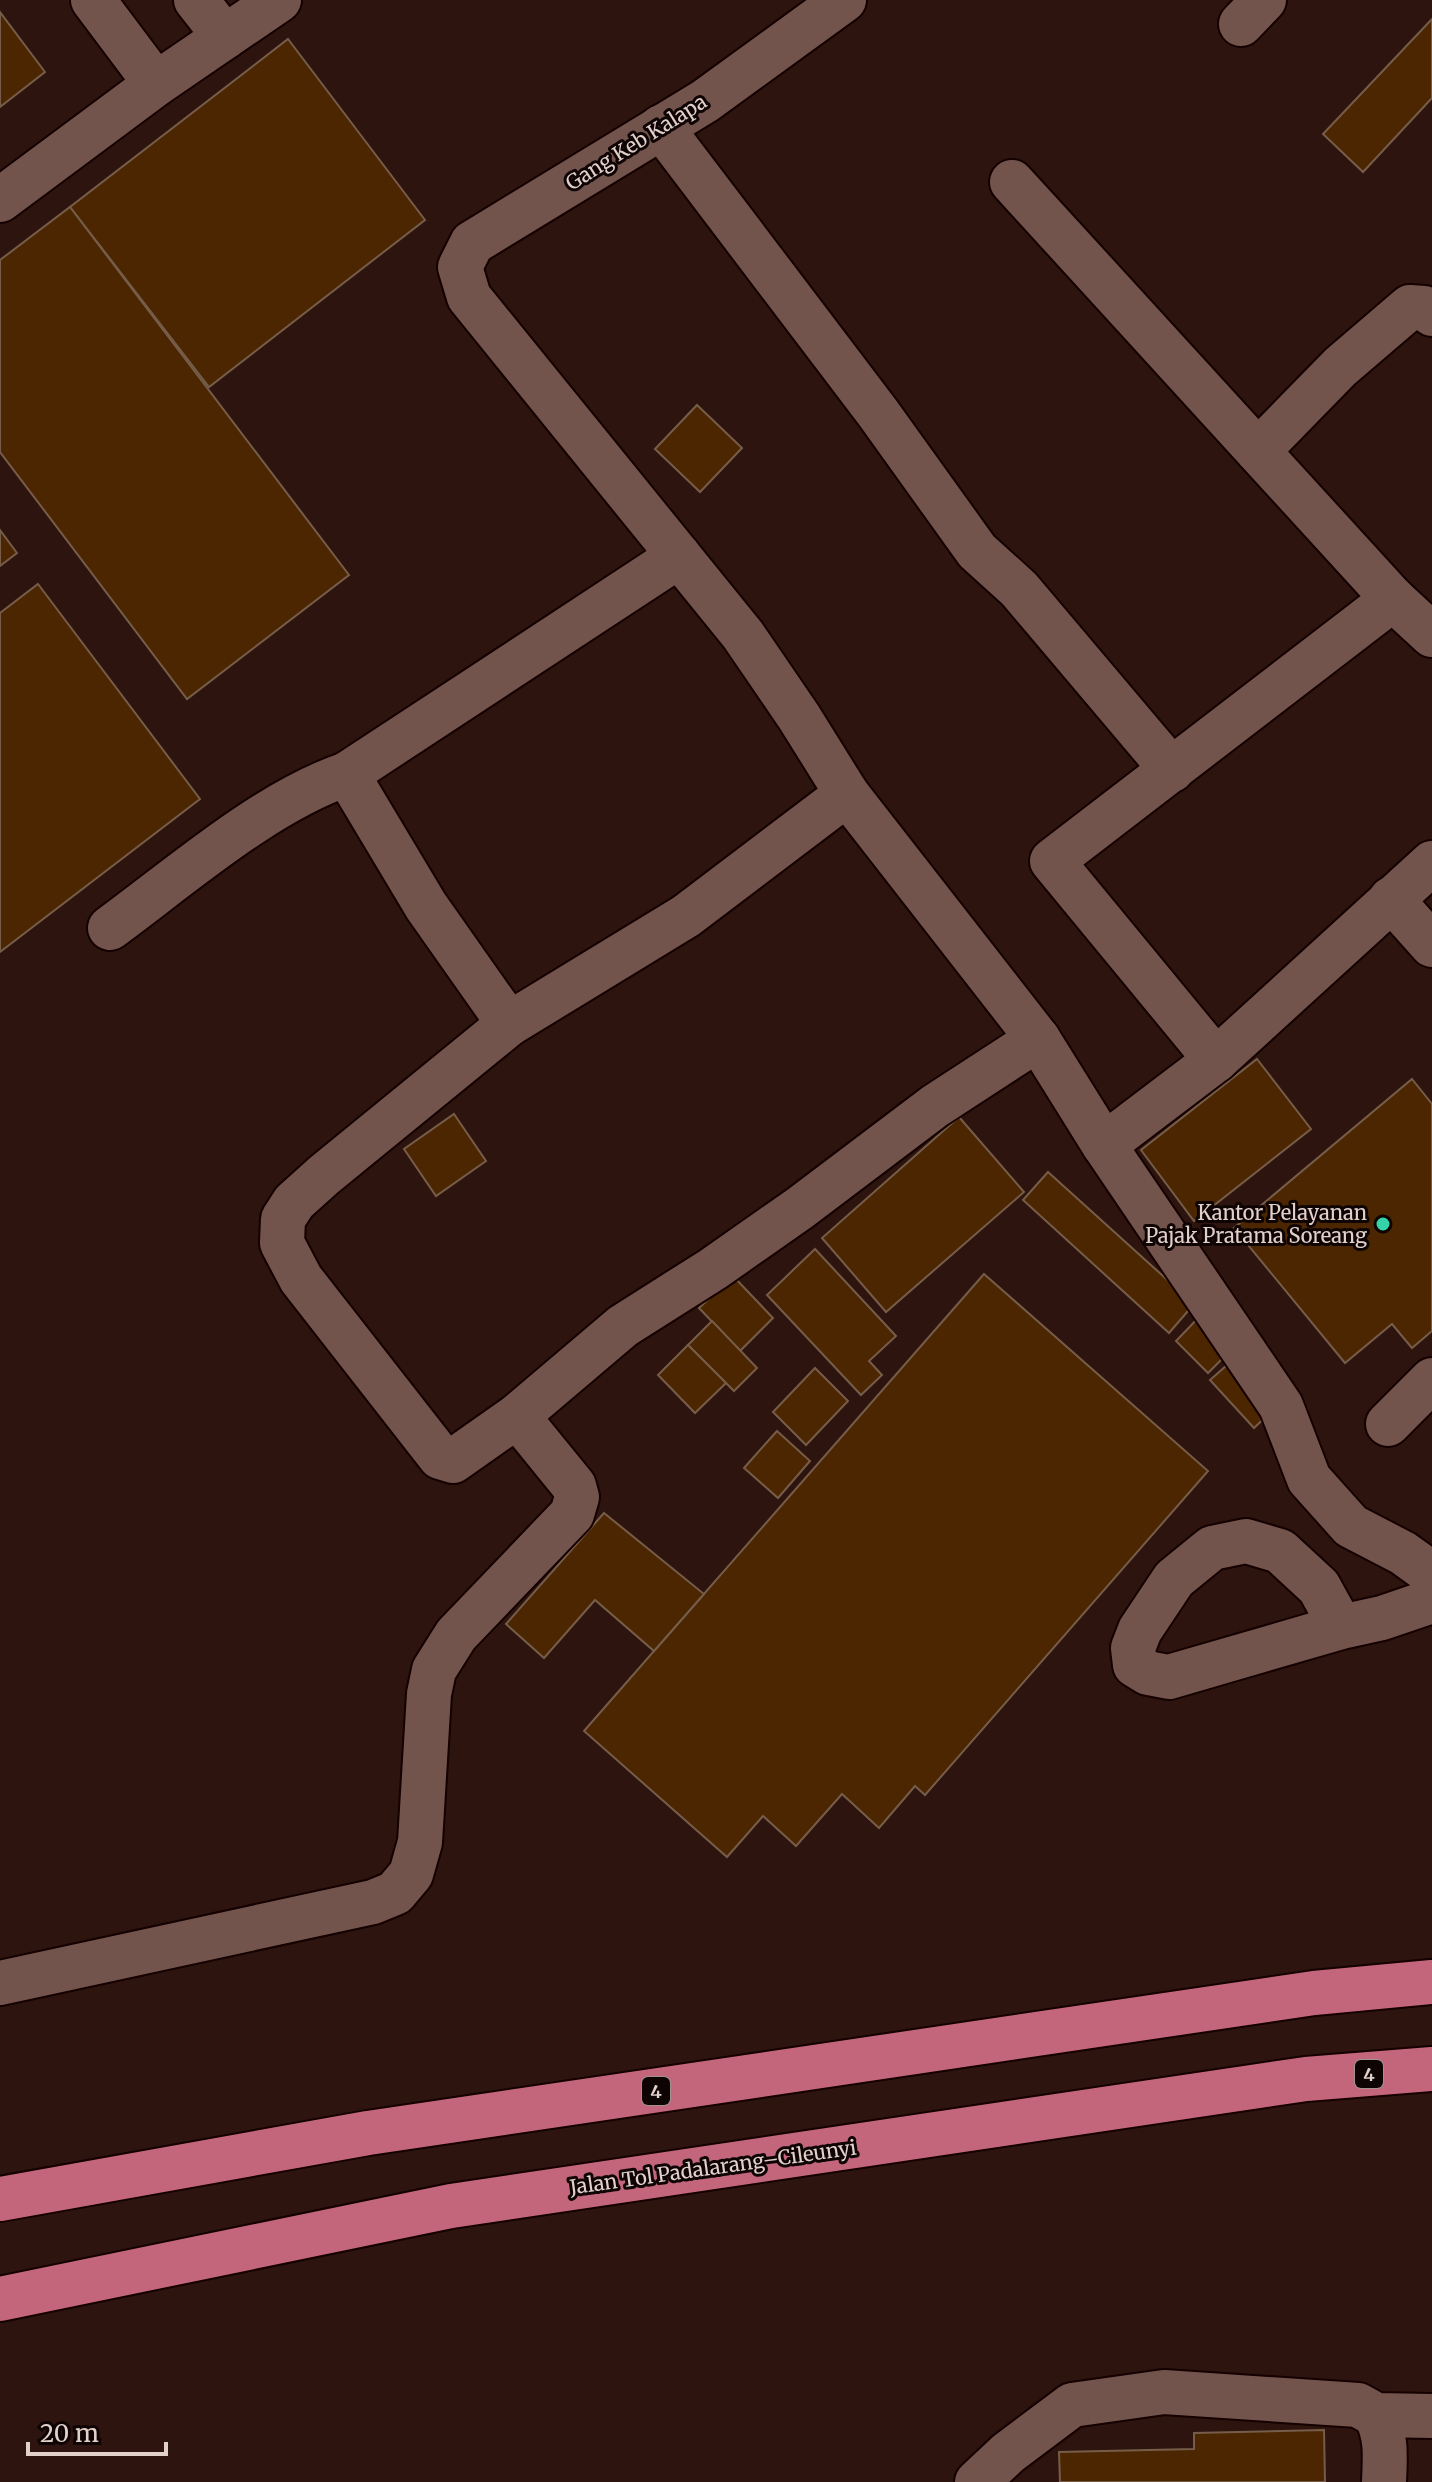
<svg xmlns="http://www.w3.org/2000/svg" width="1432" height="2482" font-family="Merriweather,serif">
<rect width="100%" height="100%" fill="#2e140e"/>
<g fill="#4b2600" stroke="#765d49" stroke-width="2">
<path d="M0 12 45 72 0 107Z"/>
<path d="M1432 19V98L1363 172 1323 134Z"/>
<path d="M288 39 425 220 209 387 70 207Z"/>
<path d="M70 207 349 575 187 699 0 452V260Z"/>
<path d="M697 405 742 448 700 492 655 449Z"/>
<path d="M0 530 17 553 0 566Z"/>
<path d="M38 584 200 799 0 952V613Z"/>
<path d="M1257 1059 1311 1129 1194 1221 1141 1150Z"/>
<path d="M1412 1079 1432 1104V1331L1412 1348 1392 1324 1345 1363 1234 1228Z"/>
<path d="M454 1114 486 1161 436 1196 404 1149Z"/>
<path d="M959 1117 1024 1192 886 1312 822 1238Z"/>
<path d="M1048 1172 1194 1304 1169 1333 1023 1200Z"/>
<path d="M815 1249 896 1336 869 1361 882 1375 861 1395 767 1295Z"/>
<path d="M984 1274 1208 1471 925 1795 915 1786 879 1828 842 1794 796 1846 763 1816 727 1857 584 1731Z"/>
<path d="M733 1276 773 1318 740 1351 699 1308Z"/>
<path d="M1202 1314 1235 1346 1208 1373 1176 1341Z"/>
<path d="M712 1321 757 1368 734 1391 688 1345Z"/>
<path d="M688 1345 726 1383 695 1413 658 1375Z"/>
<path d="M1226 1366 1270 1413 1254 1428 1210 1380Z"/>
<path d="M815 1368 848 1401 806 1445 773 1412Z"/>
<path d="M777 1431 810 1461 778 1498 744 1468Z"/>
<path d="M604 1513 704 1594 654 1651 595 1600 544 1658 506 1624Z"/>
<path d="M1324 2430 1325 2482H1060L1059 2452 1194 2449V2433Z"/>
</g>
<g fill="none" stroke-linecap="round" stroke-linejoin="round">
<g stroke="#140100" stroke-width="48">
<g id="minor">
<path d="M93 0 156 84"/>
<path d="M196 0 225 37"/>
<path d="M844 0 705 101 472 243 460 267 469 297 743 635 799 717 847 794 1038 1039 1104 1145 1281 1406 1309 1479 1351 1526 1403 1553 1432 1574"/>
<path d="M1241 24 1264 0"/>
<path d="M661 127 878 413 977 551 1019 589 1172 770"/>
<path d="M1012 182 1393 599 1432 635"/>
<path d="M0 200 156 84 279 0"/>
<path d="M1258 451 1340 367 1410 307 1424 308 1432 314"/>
<path d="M347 774 679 556"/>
<path d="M1391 899 1432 945"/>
<path d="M110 928C181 876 265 802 347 774L426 906 509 1024 686 916 847 794"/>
<path d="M509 1024 324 1175 294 1202 283 1219 282 1243 301 1279 440 1457 453 1461 517 1416 623 1326 713 1269 800 1208 935 1106 1038 1039"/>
<path d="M1216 1060 1052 861 1393 599"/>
<path d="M1104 1145 1216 1060 1432 863"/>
<path d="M1388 1424 1432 1380"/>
<path d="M1341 1627 1319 1587 1280 1551 1246 1541 1212 1548 1174 1579 1140 1630 1133 1648 1135 1665 1148 1673 1169 1677 1341 1627 1382 1618 1432 1601"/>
<path d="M0 1983 373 1902 395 1893 411 1874 420 1842 429 1694 434 1670 456 1635 572 1514 577 1497 574 1486 517 1416"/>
<path d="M1376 2415C1387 2438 1385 2457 1384 2482"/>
<path d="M977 2482 1008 2453 1072 2405 1164 2392 1358 2405 1376 2415 1432 2416"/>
</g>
</g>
<g stroke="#140100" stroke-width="48">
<g id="highway">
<path d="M0 2199 368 2133 1314 1993 1432 1982"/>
<path d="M0 2299 451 2206 1306 2079 1432 2069"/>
</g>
</g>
<use href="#minor" stroke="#73544d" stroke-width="44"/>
<use href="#highway" stroke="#c3657b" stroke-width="44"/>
</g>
<circle fill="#34d4a8" stroke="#0e0403" stroke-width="3" cx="1383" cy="1224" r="8"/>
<g text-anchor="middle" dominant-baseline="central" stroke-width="6" stroke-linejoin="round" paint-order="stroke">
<g fill="#0e0403" stroke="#a2938f" stroke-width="2">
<rect x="1355" y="2060" width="28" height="28" rx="6"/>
<rect x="642" y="2077" width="28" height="28" rx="6"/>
</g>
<g font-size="18" font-weight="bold" fill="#e2d0cb">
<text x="1369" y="2074">4</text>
<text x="656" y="2091">4</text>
</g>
<g font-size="20" fill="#e2d0cb" stroke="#0e0403">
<text transform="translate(636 142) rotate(-32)">Gang Keb Kalapa</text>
<text transform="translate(713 2167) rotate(-8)">Jalan Tol Padalarang–Cileunyi</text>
</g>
<g font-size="20" fill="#e2d0cb" stroke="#0e0403" text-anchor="end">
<text x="1367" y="1212">Kantor Pelayanan<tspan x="1367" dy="23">Pajak Pratama Soreang</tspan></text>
</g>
</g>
<path d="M28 2442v12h138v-12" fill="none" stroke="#e2d0cb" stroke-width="4"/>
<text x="40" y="2442" font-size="24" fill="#e2d0cb" stroke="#0e0403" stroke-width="6" paint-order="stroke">20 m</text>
</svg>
